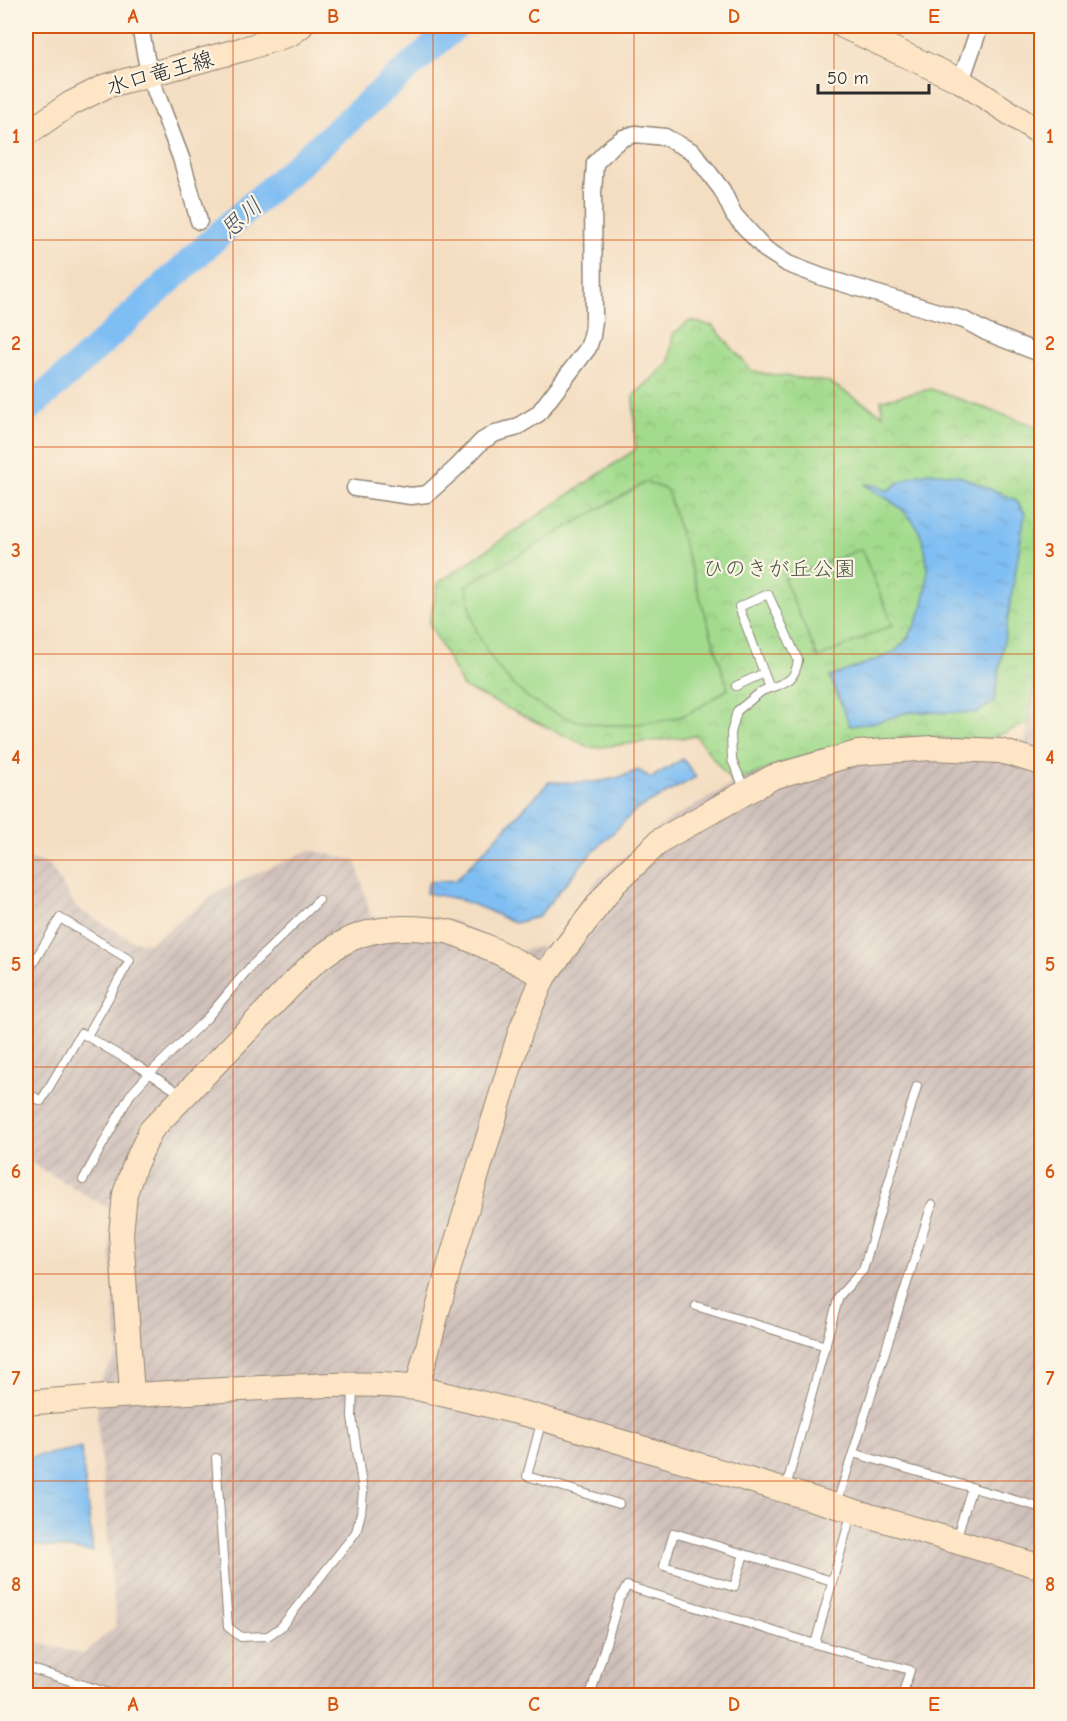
<svg xmlns="http://www.w3.org/2000/svg" width="1067" height="1721" font-family="'Comic Neue','Klee One',sans-serif">
<defs>
<pattern id="industrial-furrows" width="10" height="10" patternUnits="userSpaceOnUse" patternTransform="scale(1.5)"><rect width="10" height="10" fill="#cfc0ba"/><path d="M-1 1l2-2M0 10L10 0M9 11l2-2" fill="none" stroke="#b2a5a0"/></pattern>
<pattern id="park-crowns" width="20" height="18" patternUnits="userSpaceOnUse" patternTransform="scale(1.5)"><rect width="20" height="18" fill="#a2db8d"/><path d="M2 6a3 3 0 1 1 6 0M12 15a3 3 0 1 1 6 0" fill="none" stroke="#8cbc7a"/></pattern>
<pattern id="water-ripples" width="26" height="14" patternUnits="userSpaceOnUse" patternTransform="scale(1.5)"><rect width="26" height="14" fill="#7fbef3"/><path d="M2 4q2-2 4 0t4 0M15 11q2-2 4 0t4 0" fill="none" stroke="#6ea3d0"/></pattern>
</defs>
<rect width="100%" height="100%" fill="#fcf5e5"/>
<filter id="ink" filterUnits="userSpaceOnUse"><feTurbulence type="fractalNoise" baseFrequency=".0167" numOctaves="2"/><feDisplacementMap in="SourceGraphic" scale="12" xChannelSelector="R" yChannelSelector="G"/><feConvolveMatrix kernelMatrix="1 2 1 2 8 2 1 2 1" color-interpolation-filters="sRGB"/></filter>
<filter id="wash" filterUnits="userSpaceOnUse"><feTurbulence type="fractalNoise" baseFrequency=".008" numOctaves="4" result="noise"/><feDisplacementMap in="SourceGraphic" scale="24" xChannelSelector="R" yChannelSelector="G"/><feGaussianBlur stdDeviation="1.35" result="paint"/><feColorMatrix in="noise" values="0 0 0 0 0 0 0 0 0 0 0 0 0 0 0 0 0 1.4 0 .05"/><feComposite in="paint" operator="in"/></filter>
<g filter="url(#wash)">
<rect width="100%" height="100%" fill="#f4dec2"/>
<path fill="url(#industrial-furrows)" d="M1041 652V1695H26V1646L40 1643 84 1654 116 1626 97 1417 99 1381 118 1354 110 1247V1209L26 1160V858L49 864 77 908 133 941 150 943 224 888 310 850 356 860 371 917 423 916 452 921 518 951 552 945 595 882 666 822 733 784 778 764 829 748 905 737 1025 742Z"/>
<path fill="url(#park-crowns)" stroke="#66835c" stroke-width="1.5" d="M690 321 713 326 753 372 829 382 883 415 881 400 931 389 1041 428V652L1028 723 987 740 905 737 829 748 778 764 733 784 696 736 591 748 463 687 429 623 438 583 636 449 633 396 669 363 673 334Z"/>
<g fill="#a2db8d" stroke="#66835c" stroke-width="1.5">
<path d="M646 482 667 490 728 689C715 697 703 706 689 713 673 721 654 722 636 724 564 732 509 699 478 634 471 620 470 601 466 585Z"/>
<path d="M861 549 893 625 818 658 784 579Z"/>
</g>
<g fill="url(#water-ripples)" stroke="#55748f" stroke-width="1.5">
<path d="M928 472 958 475 1016 500 1025 513 994 702 977 713 908 712 877 722 850 726 830 677C846 671 862 665 878 659 883 657 890 655 895 651 928 625 939 554 912 520 899 504 881 495 864 484L878 486 888 491C900 480 912 475 928 472Z"/>
<path d="M683 759 696 777 636 810 586 859 538 917 514 923 487 910 458 899 426 893 429 882 456 880 549 782C579 783 611 784 638 770L651 778Z"/>
<path d="M81 1448 93 1552 26 1544V1458Z"/>
</g>
<g fill="none" stroke-linecap="round" stroke-linejoin="round">
<path stroke="#7fbef3" stroke-width="27" d="M26 411 78 365 238 217 456 26"/>
</g>
</g>
<g filter="url(#ink)">
<g fill="none" stroke-linecap="round" stroke-linejoin="round">
<g stroke="#908476" stroke-width="10">
<g id="lane">
<path d="M764 673 739 607 768 594 798 660C795 680 788 682 770 688"/>
<path d="M736 686 764 673 770 688 762 691 737 711 731 733 732 760 746 792"/>
<path d="M26 975 60 918 130 960 87 1036"/>
<path d="M26 1092 41 1101 81 1033 138 1066 181 1094"/>
<path d="M83 1180 130 1095 149 1074 207 1018 250 967 319 900"/>
<path d="M696 1306 826 1346"/>
<path d="M542 1419 527 1476 619 1504"/>
<path d="M853 1453 1042 1508"/>
<path d="M216 1458 228 1627 241 1637 268 1636 281 1627 356 1532 361 1513 363 1492 352 1417 353 1387"/>
<path d="M786 1487 839 1296 863 1270 917 1086"/>
<path d="M837 1503 932 1204"/>
<path d="M956 1539 972 1487"/>
<path d="M744 1554 674 1533 664 1566 734 1587 744 1554 832 1581"/>
<path d="M815 1644 852 1511"/>
<path d="M26 1670 32 1669 119 1696"/>
<path d="M590 1696 619 1600 627 1586 815 1644 910 1670 902 1696"/>
</g>
</g>
<g stroke="#908476" stroke-width="19">
<g id="street">
<path d="M140 26 149 74 181 158 199 221"/>
<path d="M961 81 980 26"/>
<path d="M355 488 411 496 427 494 456 468 482 441 496 433 515 428 538 414 588 348 592 336 594 321 593 193 595 163 613 145 623 138 635 134 665 137 693 152 722 190 734 215 765 249 788 264 822 277 964 320 986 332 1042 354"/>
</g>
</g>
<g stroke="#908476" stroke-width="26">
<g id="secondary">
<path d="M843 26 961 81 1042 134"/>
<path d="M26 134 70 104 106 86 244 49 290 34 301 26"/>
<path d="M417 1388 451 1260 521 1030 544 976 615 883 661 840 773 777 857 753 932 748 1000 751 1042 763"/>
<path d="M132 1394 121 1234 125 1194 134 1167 151 1130 305 971C342 936 376 924 426 929 435 930 445 930 453 933 485 944 515 961 544 976"/>
<path d="M26 1403C104 1396 183 1392 262 1388 314 1386 366 1381 417 1388L534 1416 1042 1567"/>
</g>
</g>
<use href="#lane" stroke="#fff" stroke-width="8"/>
<use href="#street" stroke="#fff" stroke-width="16"/>
<use href="#secondary" stroke="#fde5c5" stroke-width="24"/>
</g>
</g>
<path fill="none" stroke="#d5540f" stroke-width="1.5" stroke-opacity="0.55" d="M233 26V1696M433 26V1696M634 26V1696M834 26V1696M26 240H1042M26 447H1042M26 654H1042M26 860H1042M26 1067H1042M26 1274H1042M26 1481H1042"/>
<g text-anchor="middle" dominant-baseline="central" stroke-width="4.5" stroke-linejoin="round" paint-order="stroke">
<g font-size="22" fill="#2b2b2b" stroke="#fcf5e5">
<text transform="translate(160 73) rotate(-16)">水口竜王線</text>
</g>
<g font-size="22" fill="#495744" stroke="#fcf5e5">
<text x="779" y="569">ひのきが丘公園</text>
</g>
<g font-size="24" font-style="italic" fill="#445767" stroke="#fcf5e5">
<text transform="translate(241 218) rotate(-42)">思川</text>
</g>
</g>
<rect width="1067" height="1721" fill="none" stroke="#fcf5e5" stroke-width="66"/>
<path d="M818 84v9h111v-9" fill="none" stroke="#2b2b2b" stroke-width="3"/>
<text x="827" y="84" font-size="18" fill="#2b2b2b" stroke="#fcf5e5" stroke-width="4.5" paint-order="stroke">50 m</text>
<rect x="33" y="33" width="1001" height="1655" fill="none" stroke="#d5540f" stroke-width="2"/>
<g font-size="20" text-anchor="middle" font-weight="bold" fill="#d5540f">
<text x="133" y="23">A</text>
<text x="333" y="23">B</text>
<text x="534" y="23">C</text>
<text x="734" y="23">D</text>
<text x="934" y="23">E</text>
<text x="16" y="143">1</text>
<text x="1050" y="143">1</text>
<text x="16" y="350">2</text>
<text x="1050" y="350">2</text>
<text x="16" y="557">3</text>
<text x="1050" y="557">3</text>
<text x="16" y="764">4</text>
<text x="1050" y="764">4</text>
<text x="16" y="971">5</text>
<text x="1050" y="971">5</text>
<text x="16" y="1178">6</text>
<text x="1050" y="1178">6</text>
<text x="16" y="1385">7</text>
<text x="1050" y="1385">7</text>
<text x="16" y="1591">8</text>
<text x="1050" y="1591">8</text>
<text x="133" y="1711">A</text>
<text x="333" y="1711">B</text>
<text x="534" y="1711">C</text>
<text x="734" y="1711">D</text>
<text x="934" y="1711">E</text>
</g>
</svg>
